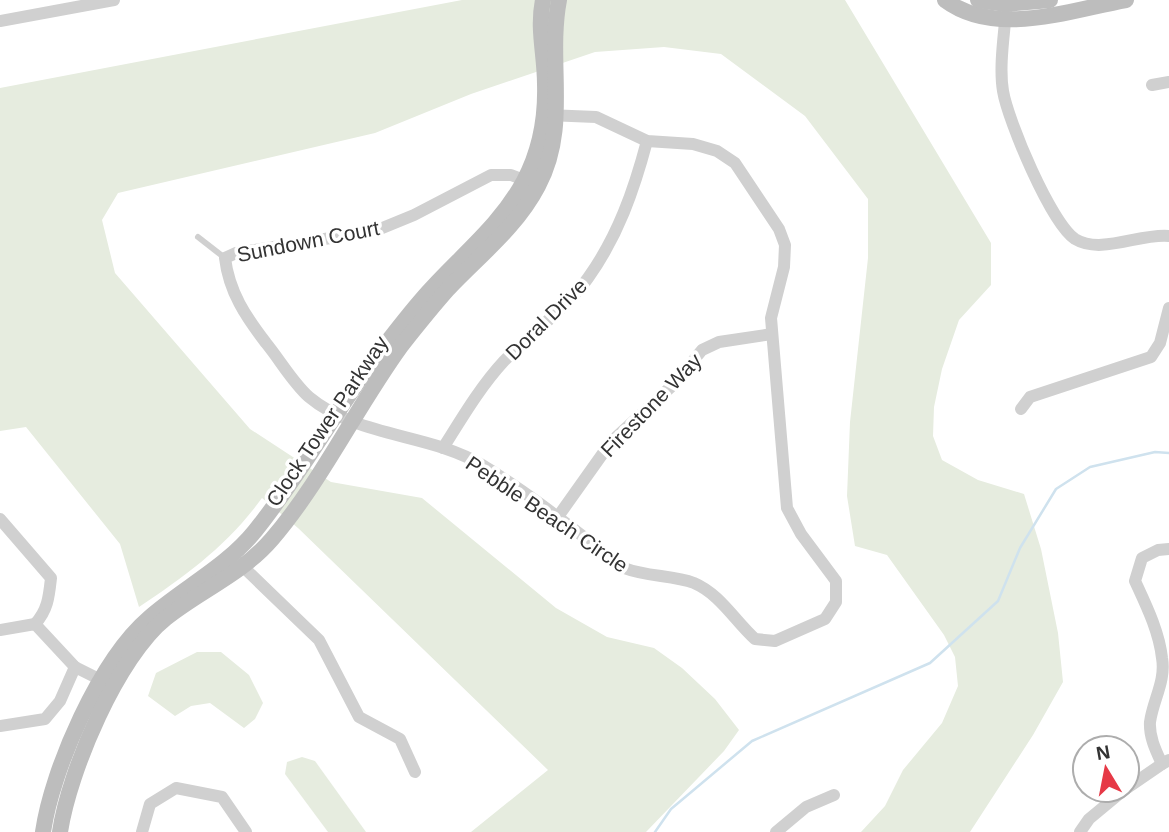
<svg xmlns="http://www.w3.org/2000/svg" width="1169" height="832" font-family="Helvetica,sans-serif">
<rect width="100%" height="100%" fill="#fff"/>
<g fill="#e6ecdf">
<path d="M462 0H845L991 243V285L959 320 942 369 934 407 933 436 942 460 978 480 1024 494 1041 549 1058 633 1063 682 1033 735 970 832H861L885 806 903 770 942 723 958 686 955 657 944 635 887 555 855 546 847 496 850 422 868 258V199L805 116 721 54 664 47 595 52 471 94 375 133 118 193 102 220 115 273 250 429 331 482 422 498 556 608 607 637 654 648 682 668 715 699 739 730 724 751 646 832H471L548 770 298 528 262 498C228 545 187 575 139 607L120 544 26 427 0 431V88Z"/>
<path d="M197 652H221L249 675 263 703 255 719 244 728 210 703 191 706 175 716 148 696 156 673Z"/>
<path d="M302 757 315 761 366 832H328L285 774 287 762Z"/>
</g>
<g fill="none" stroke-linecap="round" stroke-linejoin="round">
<path stroke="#cfe2ee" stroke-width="2.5" d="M655 832 671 809 752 741 930 663 998 601 1020 548 1056 489 1090 467 1155 452 1169 453"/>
<path stroke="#d0d0d0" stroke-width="6" d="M198 237 225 258"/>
<g stroke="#d0d0d0" stroke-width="12">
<path d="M1006 11C1004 36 999 67 1003 91 1008 121 1051 223 1075 239 1101 255 1140 233 1169 236"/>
<path d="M0 21 114 0"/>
<path d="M1152 85 1169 82"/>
<path d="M532 183 511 175H491L414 215 375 231 236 253 225 258C229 292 246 317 266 343 280 360 293 383 309 397 358 438 429 433 482 465 532 495 578 533 624 568 647 577 673 575 694 583 720 594 735 621 755 639L775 641 825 619 836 602V581L801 534 787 508 771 318 784 267 785 245 779 229 735 163 717 151 693 144 647 141 596 117 547 115"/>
<path d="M1021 409 1030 397 1151 357 1160 343 1169 308"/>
<path d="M443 448C462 418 480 387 504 361 531 333 566 309 588 278 618 236 634 190 647 141"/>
<path d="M557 518 611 442 674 384 702 350 719 342 772 334"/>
<path d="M0 519 51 578C49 596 48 610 35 624"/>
<path d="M1169 549 1158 550 1142 558 1135 581C1146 605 1159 631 1162 658 1166 681 1153 700 1150 722 1149 737 1156 751 1162 764L1169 760"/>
<path d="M236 560 319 640 359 717 400 739 415 772"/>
<path d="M0 630 35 624 75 667 107 683"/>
<path d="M0 726 45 719 60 701 75 667"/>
<path d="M1127 788 1162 764"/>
<path d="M142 832 150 804 176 788 222 797 246 832"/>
<path d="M776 832 806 807 834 795"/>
<path d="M1080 832 1089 819 1124 790"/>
</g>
<g stroke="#bdbdbd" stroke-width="16">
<path d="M945 0C996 38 1070 10 1126 0"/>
<path d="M978 0 1006 4 1050 0"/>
<path d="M43 832C52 769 100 660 149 618 183 588 226 567 255 531 302 473 338 405 385 345 400 326 415 306 432 288 464 253 501 224 524 181 540 151 546 117 545 84 545 55 537 29 543 0"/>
<path d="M60 832C69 771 118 656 166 618 201 590 242 574 272 539 321 482 356 408 401 346 416 327 432 307 448 289 479 256 516 228 538 186 570 127 547 63 559 0"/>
</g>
</g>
<g text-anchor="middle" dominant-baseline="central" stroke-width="7" stroke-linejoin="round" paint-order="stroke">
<g font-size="21" fill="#333" stroke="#fff">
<text transform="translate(308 241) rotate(-11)">Sundown Court</text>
<text transform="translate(546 319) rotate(-45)">Doral Drive</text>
<text transform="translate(651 405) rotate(-46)">Firestone Way</text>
<text transform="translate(327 421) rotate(-56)">Clock Tower Parkway</text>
<text transform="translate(547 514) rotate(34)">Pebble Beach Circle</text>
</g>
</g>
<g transform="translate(1106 769) rotate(350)"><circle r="33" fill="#ffffff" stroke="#adadad" stroke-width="2"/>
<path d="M0-5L12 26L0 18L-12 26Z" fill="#e63946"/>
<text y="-10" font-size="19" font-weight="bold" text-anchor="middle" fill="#333333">N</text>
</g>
</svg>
